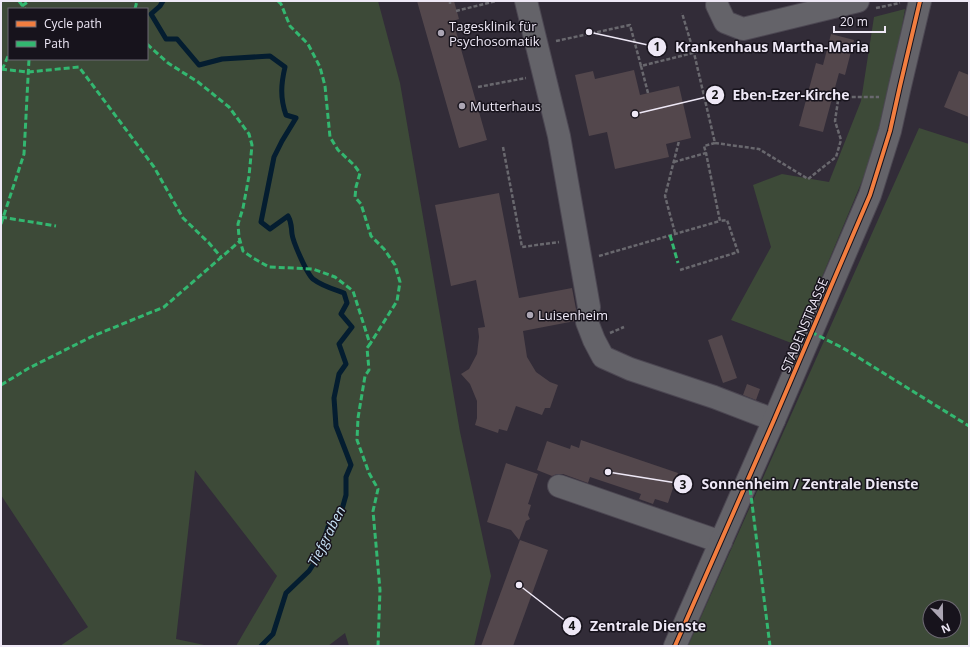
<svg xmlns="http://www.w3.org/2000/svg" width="970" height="647" font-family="'Open Sans',sans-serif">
<rect width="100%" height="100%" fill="#322c38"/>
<g fill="#3d4a38" fill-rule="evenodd">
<path d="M1 1H378L400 83 460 432 491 576 474 646H349L345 633 328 646H236L277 576 195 470 176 639 209 646H60L88 627 1 495ZM9 9H147V59H9Z"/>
<path d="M905 9 885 126 794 344 731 320 771 247 753 185 782 174 829 182 861 101 874 17Z"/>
<path d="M919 128 969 144V646H688ZM930 607H954V631H930Z"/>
</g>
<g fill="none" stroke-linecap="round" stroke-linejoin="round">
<path stroke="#041d30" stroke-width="5" d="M163 1 160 6 151 14 166 39H177L199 65 222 59 270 56 285 67C281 84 280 98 286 115L296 118 282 141 274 157 261 222 270 229 288 216C292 223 291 226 292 234 293 242 307 274 313 279 322 286 333 289 344 293L347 303 341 314 352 327 339 344 346 364 339 374 334 398 336 426 351 465 346 477V495L341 513 328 527 320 554 309 571 286 593 273 634 261 646"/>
</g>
<g fill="#53474c">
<path d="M417 1H454L459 19 453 21 487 140 459 148Z"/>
<path d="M831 34 854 40 845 75 839 73 823 132 799 126 816 63 823 65Z"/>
<path d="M634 70 640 95 679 86 691 138 666 144 669 157 615 169 607 132 589 136 575 75 593 71 595 79Z"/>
<path d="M959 71 969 75V117L944 107Z"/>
<path d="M499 193 519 298 572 288 576 309 575 321 523 331 527 357 536 372 550 382 558 385 550 408H545L542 415 516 406 507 431 499 429 498 433 475 425 477 418V401L470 384 461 374 469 369 477 354 479 337 478 328 485 327 476 280 451 286 435 205Z"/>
<path d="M722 335 737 378 723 383 708 340Z"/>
<path d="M747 384 760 389 756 400 743 395Z"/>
<path d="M581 440 678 473 668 503 655 499 653 504 639 499 641 494 590 477 588 483 563 474H557L552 476 537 470 547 441 570 449 571 445 579 448Z"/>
<path d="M506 463 538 474 528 504 531 505 528 515 530 519 526 521 519 540 511 530 487 522Z"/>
<path d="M520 540 548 550 513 646H481Z"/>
</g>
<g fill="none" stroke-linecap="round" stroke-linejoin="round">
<g stroke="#4c4752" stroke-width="24">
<g id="minor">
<path d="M526 1 559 136 589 307 587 322 594 340 603 357 630 369 714 397 774 420"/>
<path d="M717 5 725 22 743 29 858 1"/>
<path d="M559 486 721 542"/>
<path d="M675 646 774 420 870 195 890 131 900 86 920 1"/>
</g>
</g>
<g stroke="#69686e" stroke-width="2.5" stroke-dasharray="4 2" stroke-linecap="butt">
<path d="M450 1V4"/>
<path d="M876 8 900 3"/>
<path d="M456 11 496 1"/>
<path d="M556 41 630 25 641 66"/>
<path d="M478 87 526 78"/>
<path d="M835 91 839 94"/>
<path d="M648 93 641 66 729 44"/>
<path d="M715 143 759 149 808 179 836 157 841 140 835 121 839 94 844 97H879"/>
<path d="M503 147 522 247 559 242"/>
<path d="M674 162 706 153 704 146 715 143 694 53 682 13"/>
<path d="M675 233 665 196 679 141"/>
<path d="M599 256 720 221"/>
<path d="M680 270 738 252 727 220 720 221 706 153"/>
<path d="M610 333 624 327"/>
</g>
<use href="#minor" stroke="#646369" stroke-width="22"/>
<g stroke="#33b770" stroke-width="3" stroke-dasharray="6 3" stroke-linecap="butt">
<path d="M19 1 25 9"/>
<path d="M278 1 281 4 290 26 308 44 320 67 325 86 330 137 338 150 354 165 360 173 356 187 355 197 361 204 371 236 384 249 395 265 400 282 397 301 370 344"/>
<path d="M22 6 29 1"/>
<path d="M135 9 137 1"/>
<path d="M147 44 168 63 198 82 229 107 249 134 252 145 249 176 243 208 238 224 239 237 243 251 253 258 269 267 313 269 335 277 353 291 370 344 367 348 369 370 365 376 358 418 357 440 369 473 378 489 373 511 380 590 378 646"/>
<path d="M1 69 28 72 79 67 154 167 183 218 209 243 221 257"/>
<path d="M2 70 9 54"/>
<path d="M1 217 56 226"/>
<path d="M1 224 24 154 29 59"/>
<path d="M670 235 678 263"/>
<path d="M811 332 843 348 969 426"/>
<path d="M1 385 29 368 93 336 164 307 240 241"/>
<path d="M749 480 770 646"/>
</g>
<g stroke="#17131c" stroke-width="6">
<path id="cycleway" d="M675 646 774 420 870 195 890 131 900 86 920 1"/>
</g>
<use href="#cycleway" stroke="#f27e40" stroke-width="4"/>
</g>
<g fill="#aca6b4" stroke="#17131c" stroke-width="1.5">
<circle cx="441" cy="33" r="4"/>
<circle cx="462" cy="106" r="4"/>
<circle cx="530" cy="315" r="4"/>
</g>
<g text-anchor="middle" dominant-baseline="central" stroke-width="3" stroke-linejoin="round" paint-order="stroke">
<g font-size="13" fill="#eee8f6" stroke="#17131c" text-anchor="start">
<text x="449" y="26">Tagesklinik für<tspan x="449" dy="15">Psychosomatik</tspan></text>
<text x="470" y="106">Mutterhaus</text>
<text x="538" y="315">Luisenheim</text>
</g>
<g font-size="13" fill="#eee8f6" stroke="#17131c">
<text transform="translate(804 325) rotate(-67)">STADENSTRASSE</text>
</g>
<g font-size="14" font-style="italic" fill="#c6e1f4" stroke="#17131c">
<text transform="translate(326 536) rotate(-63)">Tiefgraben</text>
</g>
</g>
<path fill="none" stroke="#eee8f6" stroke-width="1.5" d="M589 32L657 47M635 114L715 95M608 472L683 484M519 585L572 626"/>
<g fill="#eee8f6" stroke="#17131c" stroke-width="1.5">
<circle cx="589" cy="32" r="4"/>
<circle cx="635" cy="114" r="4"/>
<circle cx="608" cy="472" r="4"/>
<circle cx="519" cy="585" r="4"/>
<circle cx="657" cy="47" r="10"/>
<circle cx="715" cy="95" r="10"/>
<circle cx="683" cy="484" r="10"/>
<circle cx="572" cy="626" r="10"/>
</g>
<g font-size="12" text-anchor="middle" font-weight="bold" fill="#111">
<text x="657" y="51">1</text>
<text x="715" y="99">2</text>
<text x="683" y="489">3</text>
<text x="572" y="630">4</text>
</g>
<g font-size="14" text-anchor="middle" font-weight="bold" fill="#eee8f6" stroke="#17131c" stroke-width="3" stroke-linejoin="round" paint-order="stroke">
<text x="772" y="52">Krankenhaus Martha-Maria</text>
<text x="791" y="100">Eben-Ezer-Kirche</text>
<text x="810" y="489">Sonnenheim / Zentrale Dienste</text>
<text x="648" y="631">Zentrale Dienste</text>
</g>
<rect width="970" height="647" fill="none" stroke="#eee8f6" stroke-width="4"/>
<rect x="8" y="8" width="140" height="52" fill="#17131c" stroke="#6d6873"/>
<rect x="16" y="21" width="20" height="6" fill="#f27e40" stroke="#6d6873"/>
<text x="44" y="28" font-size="12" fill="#eee8f6">Cycle path</text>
<rect x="16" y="41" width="20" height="6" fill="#33b770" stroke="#6d6873"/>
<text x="44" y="48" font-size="12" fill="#eee8f6">Path</text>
<g transform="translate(942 619) rotate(158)"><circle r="19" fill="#17131c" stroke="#6d6873"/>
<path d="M0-3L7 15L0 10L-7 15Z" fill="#aca6b4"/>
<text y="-6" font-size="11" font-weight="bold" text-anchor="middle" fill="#eee8f6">N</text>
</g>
<path d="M834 26v6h51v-6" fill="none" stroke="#eee8f6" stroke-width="2"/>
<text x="840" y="26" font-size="12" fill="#eee8f6" stroke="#17131c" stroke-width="3" paint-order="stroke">20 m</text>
</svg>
